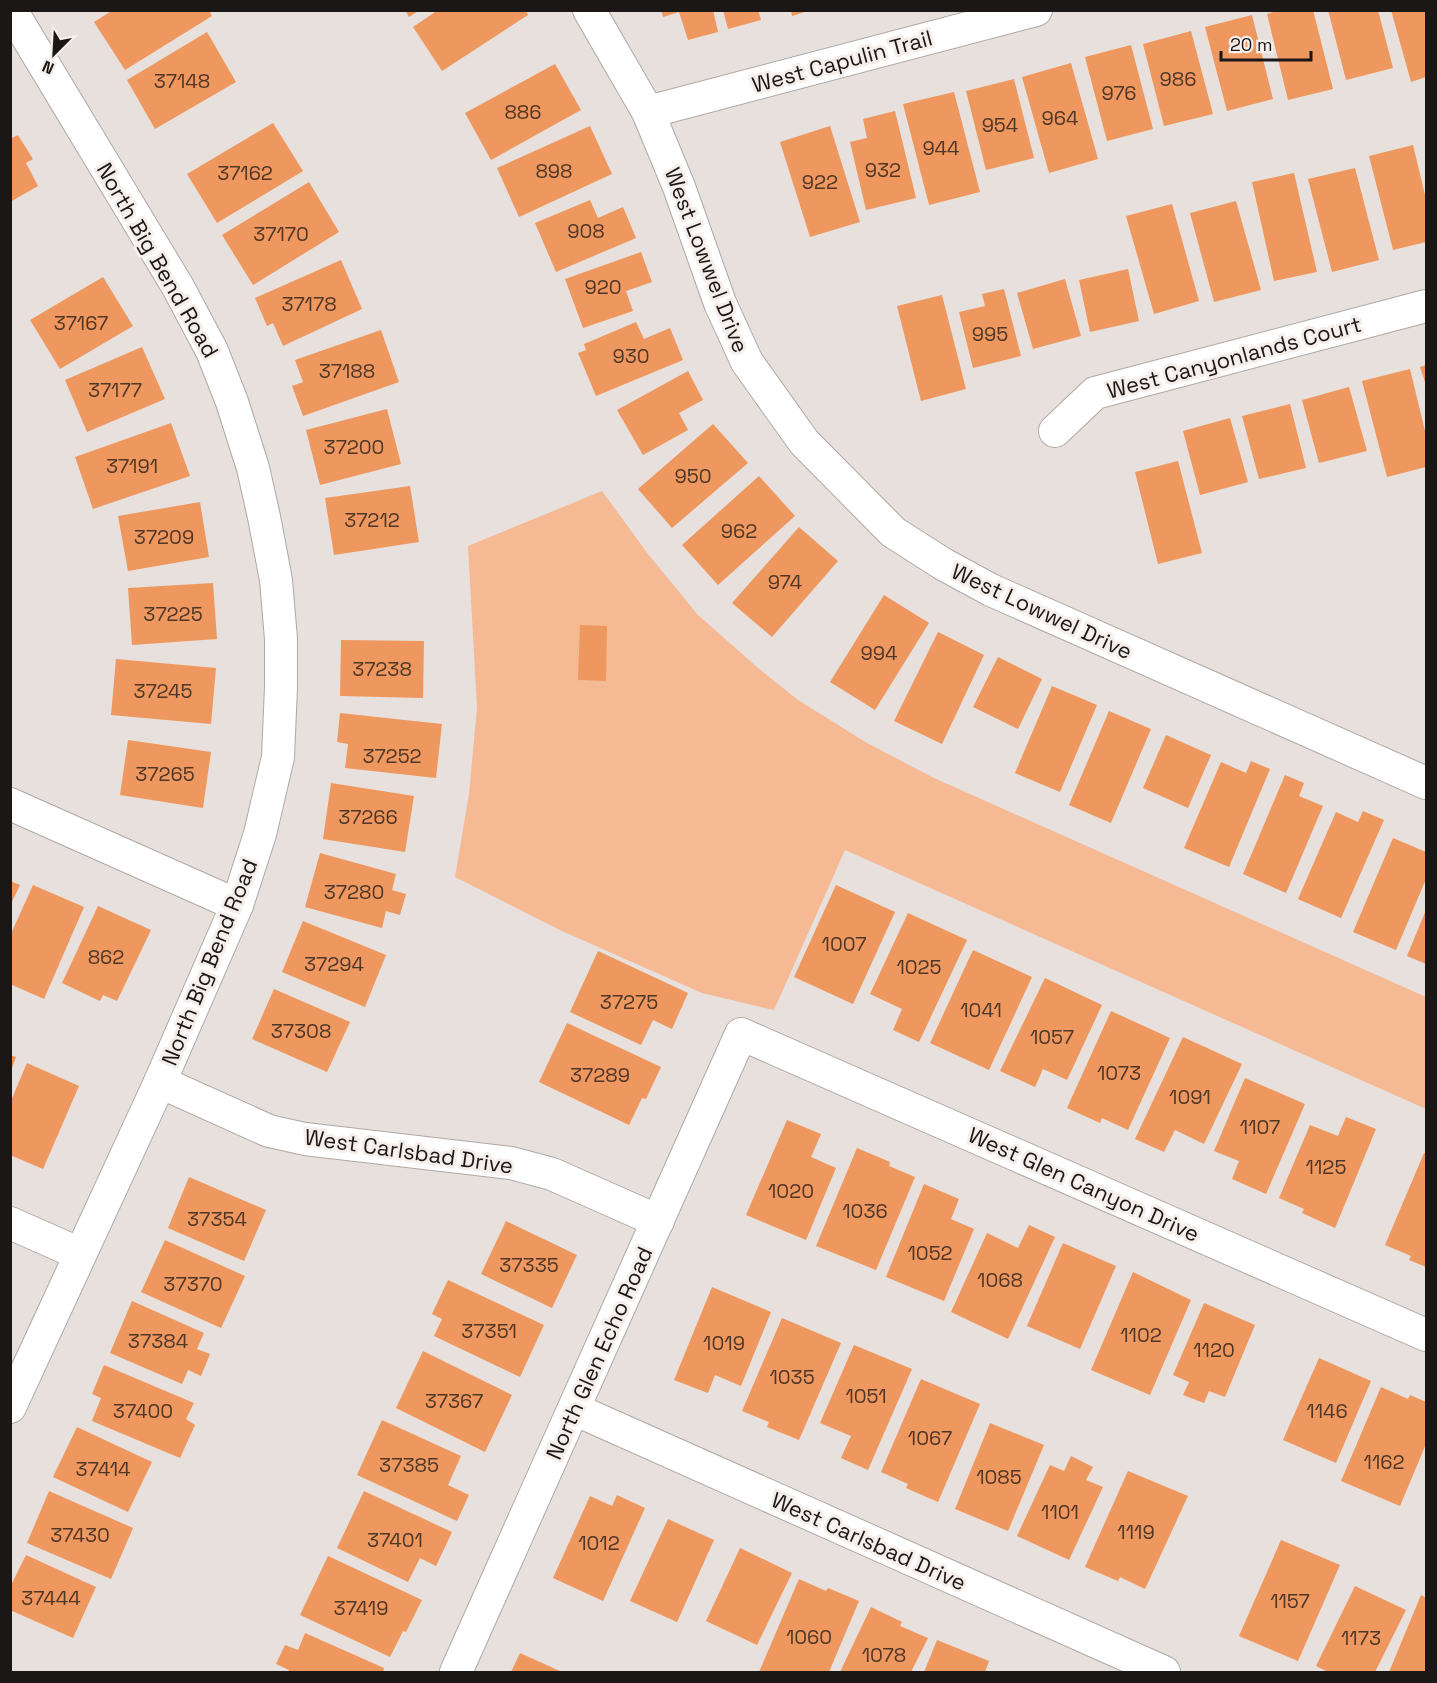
<svg xmlns="http://www.w3.org/2000/svg" width="1437" height="1683" font-family="'Space Grotesk',sans-serif">
<rect width="100%" height="100%" fill="#e7e0dc"/>
<path fill="#f5b994" d="M602 491 648 554 698 615 758 668 798 700 867 743 934 778 1426 997V1109L845 850 774 1010 702 993 562 931 455 877 469 794 477 708 468 546Z"/>
<g fill="#ee975e">
<path d="M113 10H209L212 16 125 70 94 22Z"/>
<path d="M405 10H420L409 17Z"/>
<path d="M438 10H526L528 15 442 71 413 27Z"/>
<path d="M661 10H713L718 32 688 40 679 12 663 17Z"/>
<path d="M723 10H758L761 20 728 29Z"/>
<path d="M791 10H808V11L792 16Z"/>
<path d="M1280 10H1313L1333 89 1288 100 1267 14Z"/>
<path d="M1328 10H1378L1393 68 1346 80Z"/>
<path d="M1391 10H1426V77L1411 82Z"/>
<path d="M1252 15 1273 99 1227 111 1205 27Z"/>
<path d="M1191 31 1213 114 1164 126 1143 44Z"/>
<path d="M207 32 236 82 155 129 127 80Z"/>
<path d="M1131 45 1153 129 1107 141 1085 57Z"/>
<path d="M1071 63 1098 159 1049 173 1022 77Z"/>
<path d="M555 64 581 110 491 160 465 113Z"/>
<path d="M1014 79 1034 158 986 170 966 91Z"/>
<path d="M954 92 980 192 929 205 903 104Z"/>
<path d="M895 111 916 198 866 210 850 142 867 138 863 119Z"/>
<path d="M273 123 303 171 217 223 187 174Z"/>
<path d="M590 126 612 174 519 217 497 168Z"/>
<path d="M830 126 860 222 810 237 780 142Z"/>
<path d="M18 135 33 159 26 163 38 186 10 202V139Z"/>
<path d="M1413 145 1426 199V242L1393 250 1369 156Z"/>
<path d="M1355 168 1379 260 1332 272 1308 179Z"/>
<path d="M1294 173 1317 272 1274 281 1252 182Z"/>
<path d="M309 182 339 232 253 285 222 235Z"/>
<path d="M590 200 598 218 623 207 636 238 556 272 535 223Z"/>
<path d="M1236 201 1261 290 1214 302 1190 213Z"/>
<path d="M1172 204 1199 301 1154 314 1126 216Z"/>
<path d="M641 252 652 282 626 291 633 311 583 328 565 279Z"/>
<path d="M341 260 362 309 283 346 273 323 267 326 255 298Z"/>
<path d="M1128 269 1139 321 1090 332 1079 280Z"/>
<path d="M103 277 133 326 60 369 30 320Z"/>
<path d="M1065 279 1081 336 1033 349 1017 293Z"/>
<path d="M1004 289 1021 356 973 368 959 312 985 306 982 294Z"/>
<path d="M942 295 966 389 921 401 897 306Z"/>
<path d="M636 322 644 339 670 328 683 360 596 396 578 353 586 350 584 344Z"/>
<path d="M381 330 399 382 303 416 292 386 303 382 295 360Z"/>
<path d="M142 347 165 399 87 432 65 380Z"/>
<path d="M1426 365V385L1420 367Z"/>
<path d="M1410 369 1426 435V467L1387 477 1362 381Z"/>
<path d="M688 371 703 400 679 413 688 430 643 455 617 410Z"/>
<path d="M1349 387 1367 451 1319 463 1302 400Z"/>
<path d="M1290 404 1306 468 1259 479 1242 416Z"/>
<path d="M387 409 401 464 320 485 306 430Z"/>
<path d="M1230 418 1248 482 1200 495 1183 431Z"/>
<path d="M171 423 190 476 93 509 75 457Z"/>
<path d="M713 424 748 463 672 528 638 489Z"/>
<path d="M1178 461 1202 553 1158 564 1135 472Z"/>
<path d="M759 476 795 516 718 585 682 545Z"/>
<path d="M410 486 419 542 334 555 325 498Z"/>
<path d="M200 502 209 557 128 571 118 516Z"/>
<path d="M799 527 838 561 772 637 732 603Z"/>
<path d="M213 583 217 639 132 645 128 588Z"/>
<path d="M884 595 929 623 875 710 830 682Z"/>
<path d="M580 625 607 626 606 681 578 680Z"/>
<path d="M938 632 984 655 942 744 894 721Z"/>
<path d="M341 640 424 641 423 698 340 696Z"/>
<path d="M998 657 1042 679 1018 729 973 707Z"/>
<path d="M116 659 216 668 211 724 111 715Z"/>
<path d="M1052 686 1097 705 1060 792 1015 773Z"/>
<path d="M1109 711 1151 729 1111 823 1069 805Z"/>
<path d="M340 713 442 724 436 778 345 768 348 744 337 742Z"/>
<path d="M1166 735 1211 755 1188 808 1143 788Z"/>
<path d="M128 740 211 752 203 808 120 795Z"/>
<path d="M1251 761 1270 769 1229 867 1184 848 1221 762 1246 773Z"/>
<path d="M1285 775 1304 783 1299 796 1323 806 1286 893 1243 874Z"/>
<path d="M331 783 414 796 405 852 323 839Z"/>
<path d="M1363 811 1384 820 1341 918 1298 899 1336 812 1358 822Z"/>
<path d="M1393 838 1426 852V879L1396 950 1353 932Z"/>
<path d="M320 853 396 874 392 890 406 894 400 915 386 911 382 928 305 907Z"/>
<path d="M10 881 20 885 10 906Z"/>
<path d="M33 885 84 907 44 999 10 984V936Z"/>
<path d="M836 885 895 912 853 1004 794 977Z"/>
<path d="M98 906 151 930 117 1001 103 995 100 1001 62 983Z"/>
<path d="M1426 910V964L1407 956Z"/>
<path d="M908 913 967 940 919 1042 893 1030 902 1009 870 994Z"/>
<path d="M303 921 386 955 365 1007 282 972Z"/>
<path d="M973 950 1032 977 989 1070 930 1043Z"/>
<path d="M598 951 688 993 672 1029 653 1020 641 1045 570 1012Z"/>
<path d="M1045 978 1102 1005 1067 1080 1043 1069 1035 1087 1000 1071Z"/>
<path d="M274 989 350 1022 327 1072 252 1039Z"/>
<path d="M1111 1011 1170 1038 1128 1130 1102 1118 1100 1123 1067 1108Z"/>
<path d="M567 1023 661 1067 646 1099 642 1098 629 1125 539 1082Z"/>
<path d="M1183 1037 1242 1064 1204 1144 1175 1130 1164 1152 1135 1139Z"/>
<path d="M10 1055 16 1057 11 1071H10Z"/>
<path d="M27 1063 79 1086 43 1169 10 1155V1103Z"/>
<path d="M1245 1078 1305 1104 1266 1194 1232 1179 1239 1161 1214 1151Z"/>
<path d="M1346 1117 1376 1129 1335 1228 1302 1213 1304 1209 1279 1198 1310 1125 1338 1136Z"/>
<path d="M787 1120 821 1134 811 1157 836 1168 806 1240 746 1215Z"/>
<path d="M857 1148 890 1162 889 1166 915 1177 876 1270 816 1246Z"/>
<path d="M1424 1153 1426 1154V1267L1409 1260 1411 1256 1385 1245Z"/>
<path d="M189 1177 266 1210 244 1261 168 1228Z"/>
<path d="M924 1184 959 1199 951 1219 974 1229 944 1301 886 1277Z"/>
<path d="M506 1221 577 1255 552 1308 481 1274Z"/>
<path d="M1029 1225 1055 1237 1008 1339 951 1312 987 1233 1018 1248Z"/>
<path d="M165 1240 245 1276 221 1328 141 1292Z"/>
<path d="M1063 1243 1116 1266 1080 1349 1027 1326Z"/>
<path d="M1133 1272 1191 1300 1150 1395 1091 1370Z"/>
<path d="M448 1280 544 1325 520 1377 434 1336 442 1319 432 1314Z"/>
<path d="M712 1287 771 1312 741 1386 715 1375 708 1393 674 1380Z"/>
<path d="M132 1301 204 1333 197 1349 210 1354 201 1376 188 1370 182 1384 110 1353Z"/>
<path d="M1204 1303 1255 1325 1225 1397 1209 1391 1204 1403 1183 1395 1189 1382 1173 1375Z"/>
<path d="M782 1318 841 1343 799 1440 767 1427 769 1422 742 1411Z"/>
<path d="M854 1345 912 1369 868 1470 841 1458 851 1436 820 1423Z"/>
<path d="M423 1351 512 1395 485 1452 396 1408Z"/>
<path d="M1319 1358 1371 1381 1336 1463 1283 1440Z"/>
<path d="M104 1365 194 1403 186 1419 195 1425 180 1458 92 1421 101 1398 92 1394Z"/>
<path d="M921 1379 980 1404 938 1502 906 1488 908 1484 881 1472Z"/>
<path d="M1381 1387 1408 1399 1410 1395 1426 1402V1444L1400 1506 1341 1481Z"/>
<path d="M382 1420 461 1456 448 1485 469 1495 457 1521 357 1475Z"/>
<path d="M990 1423 1044 1445 1008 1531 955 1509Z"/>
<path d="M77 1427 152 1462 128 1512 53 1477Z"/>
<path d="M1071 1456 1093 1467 1086 1480 1103 1487 1069 1560 1017 1536 1050 1465 1064 1471Z"/>
<path d="M1128 1471 1188 1496 1145 1589 1120 1577 1118 1581 1085 1567Z"/>
<path d="M49 1491 133 1528 111 1579 27 1543Z"/>
<path d="M364 1491 452 1532 436 1566 420 1558 408 1582 337 1548Z"/>
<path d="M617 1495 645 1508 603 1601 553 1578 590 1496 612 1506Z"/>
<path d="M668 1519 714 1540 677 1622 630 1601Z"/>
<path d="M1281 1540 1340 1565 1298 1661 1239 1636Z"/>
<path d="M740 1548 792 1573 757 1645 706 1621Z"/>
<path d="M26 1555 96 1587 73 1638 10 1610V1587Z"/>
<path d="M328 1556 422 1600 406 1632 403 1631 390 1657 300 1615Z"/>
<path d="M799 1579 826 1591 828 1588 859 1601 829 1672H759Z"/>
<path d="M1355 1586 1406 1610 1375 1672H1328L1316 1666Z"/>
<path d="M1421 1595 1426 1598V1672H1389Z"/>
<path d="M871 1607 902 1622 900 1626 928 1638 911 1672H840Z"/>
<path d="M305 1633 384 1668 383 1672H288L289 1670 276 1664 285 1645 298 1650Z"/>
<path d="M937 1640 989 1661 985 1672H924Z"/>
<path d="M520 1653 562 1672H511Z"/>
</g>
<g fill="none" stroke-linecap="round" stroke-linejoin="round">
<g stroke="#afa8a4" stroke-width="34">
<g id="street">
<path d="M589 10 648 112 679 187 720 303 747 362 804 442 893 532 943 564 991 590 1426 783"/>
<path d="M648 112 1036 10"/>
<path d="M1055 431 1095 393 1426 306"/>
<path d="M10 804 237 905"/>
<path d="M160 1082 269 1131 305 1139 511 1163 552 1174 658 1221"/>
<path d="M10 1223 80 1254"/>
<path d="M10 1407 160 1082 237 905 260 834 278 757 281 687V639L276 580 264 517 253 468 232 402 212 351 178 287 11 10"/>
<path d="M574 1409 1164 1672"/>
<path d="M456 1672 741 1034 1426 1335"/>
</g>
</g>
<use href="#street" stroke="#fff" stroke-width="32"/>
</g>
<g text-anchor="middle" dominant-baseline="central" stroke-width="6" stroke-linejoin="round" paint-order="stroke">
<g font-size="20" fill="#4f3728">
<text x="1178" y="79">986</text>
<text x="182" y="81">37148</text>
<text x="1119" y="93">976</text>
<text x="523" y="112">886</text>
<text x="1060" y="118">964</text>
<text x="1000" y="125">954</text>
<text x="941" y="148">944</text>
<text x="883" y="170">932</text>
<text x="554" y="171">898</text>
<text x="245" y="173">37162</text>
<text x="820" y="182">922</text>
<text x="586" y="231">908</text>
<text x="281" y="234">37170</text>
<text x="603" y="287">920</text>
<text x="309" y="304">37178</text>
<text x="81" y="323">37167</text>
<text x="990" y="334">995</text>
<text x="631" y="356">930</text>
<text x="347" y="371">37188</text>
<text x="115" y="390">37177</text>
<text x="354" y="447">37200</text>
<text x="132" y="466">37191</text>
<text x="693" y="476">950</text>
<text x="372" y="520">37212</text>
<text x="739" y="531">962</text>
<text x="164" y="537">37209</text>
<text x="785" y="582">974</text>
<text x="173" y="614">37225</text>
<text x="879" y="653">994</text>
<text x="382" y="669">37238</text>
<text x="163" y="691">37245</text>
<text x="392" y="756">37252</text>
<text x="165" y="774">37265</text>
<text x="368" y="817">37266</text>
<text x="354" y="892">37280</text>
<text x="844" y="944">1007</text>
<text x="106" y="957">862</text>
<text x="334" y="964">37294</text>
<text x="919" y="967">1025</text>
<text x="629" y="1002">37275</text>
<text x="981" y="1010">1041</text>
<text x="301" y="1031">37308</text>
<text x="1052" y="1037">1057</text>
<text x="1119" y="1073">1073</text>
<text x="600" y="1075">37289</text>
<text x="1190" y="1097">1091</text>
<text x="1260" y="1127">1107</text>
<text x="1326" y="1167">1125</text>
<text x="791" y="1191">1020</text>
<text x="865" y="1211">1036</text>
<text x="217" y="1219">37354</text>
<text x="930" y="1253">1052</text>
<text x="529" y="1265">37335</text>
<text x="1000" y="1280">1068</text>
<text x="193" y="1284">37370</text>
<text x="489" y="1331">37351</text>
<text x="1141" y="1335">1102</text>
<text x="158" y="1341">37384</text>
<text x="724" y="1343">1019</text>
<text x="1214" y="1350">1120</text>
<text x="792" y="1377">1035</text>
<text x="866" y="1396">1051</text>
<text x="454" y="1401">37367</text>
<text x="143" y="1411">37400</text>
<text x="1327" y="1411">1146</text>
<text x="930" y="1438">1067</text>
<text x="1384" y="1462">1162</text>
<text x="409" y="1465">37385</text>
<text x="103" y="1469">37414</text>
<text x="999" y="1477">1085</text>
<text x="1060" y="1512">1101</text>
<text x="1136" y="1532">1119</text>
<text x="80" y="1535">37430</text>
<text x="395" y="1540">37401</text>
<text x="599" y="1543">1012</text>
<text x="51" y="1598">37444</text>
<text x="1290" y="1601">1157</text>
<text x="361" y="1608">37419</text>
<text x="809" y="1637">1060</text>
<text x="1361" y="1638">1173</text>
<text x="884" y="1655">1078</text>
</g>
<g font-size="22" fill="#1a1716" stroke="#f5eeea">
<text transform="translate(842 61) rotate(-15)">West Capulin Trail</text>
<text transform="translate(158 260) rotate(60)">North Big Bend Road</text>
<text transform="translate(707 260) rotate(69)">West Lowwel Drive</text>
<text transform="translate(1234 357) rotate(-15)">West Canyonlands Court</text>
<text transform="translate(1042 611) rotate(25)">West Lowwel Drive</text>
<text transform="translate(209 962) rotate(-68)">North Big Bend Road</text>
<text transform="translate(409 1151) rotate(8)">West Carlsbad Drive</text>
<text transform="translate(1084 1184) rotate(24)">West Glen Canyon Drive</text>
<text transform="translate(599 1353) rotate(-66)">North Glen Echo Road</text>
<text transform="translate(869 1541) rotate(24)">West Carlsbad Drive</text>
</g>
</g>
<rect width="1437" height="1683" fill="none" stroke="#1a1716" stroke-width="24"/>
<g transform="translate(54 54) rotate(204)" stroke="#f5eeea" stroke-width="4.5" paint-order="stroke">
<path d="M0-4.5L10 22L0 15L-10 22Z" fill="#1a1716"/>
<text y="-9" font-size="16" font-weight="bold" text-anchor="middle" fill="#1a1716">N</text>
</g>
<path d="M1221 51v9h90v-9" fill="none" stroke="#1a1716" stroke-width="3"/>
<text x="1230" y="51" font-size="18" fill="#1a1716" stroke="#f5eeea" stroke-width="4.5" paint-order="stroke">20 m</text>
</svg>
